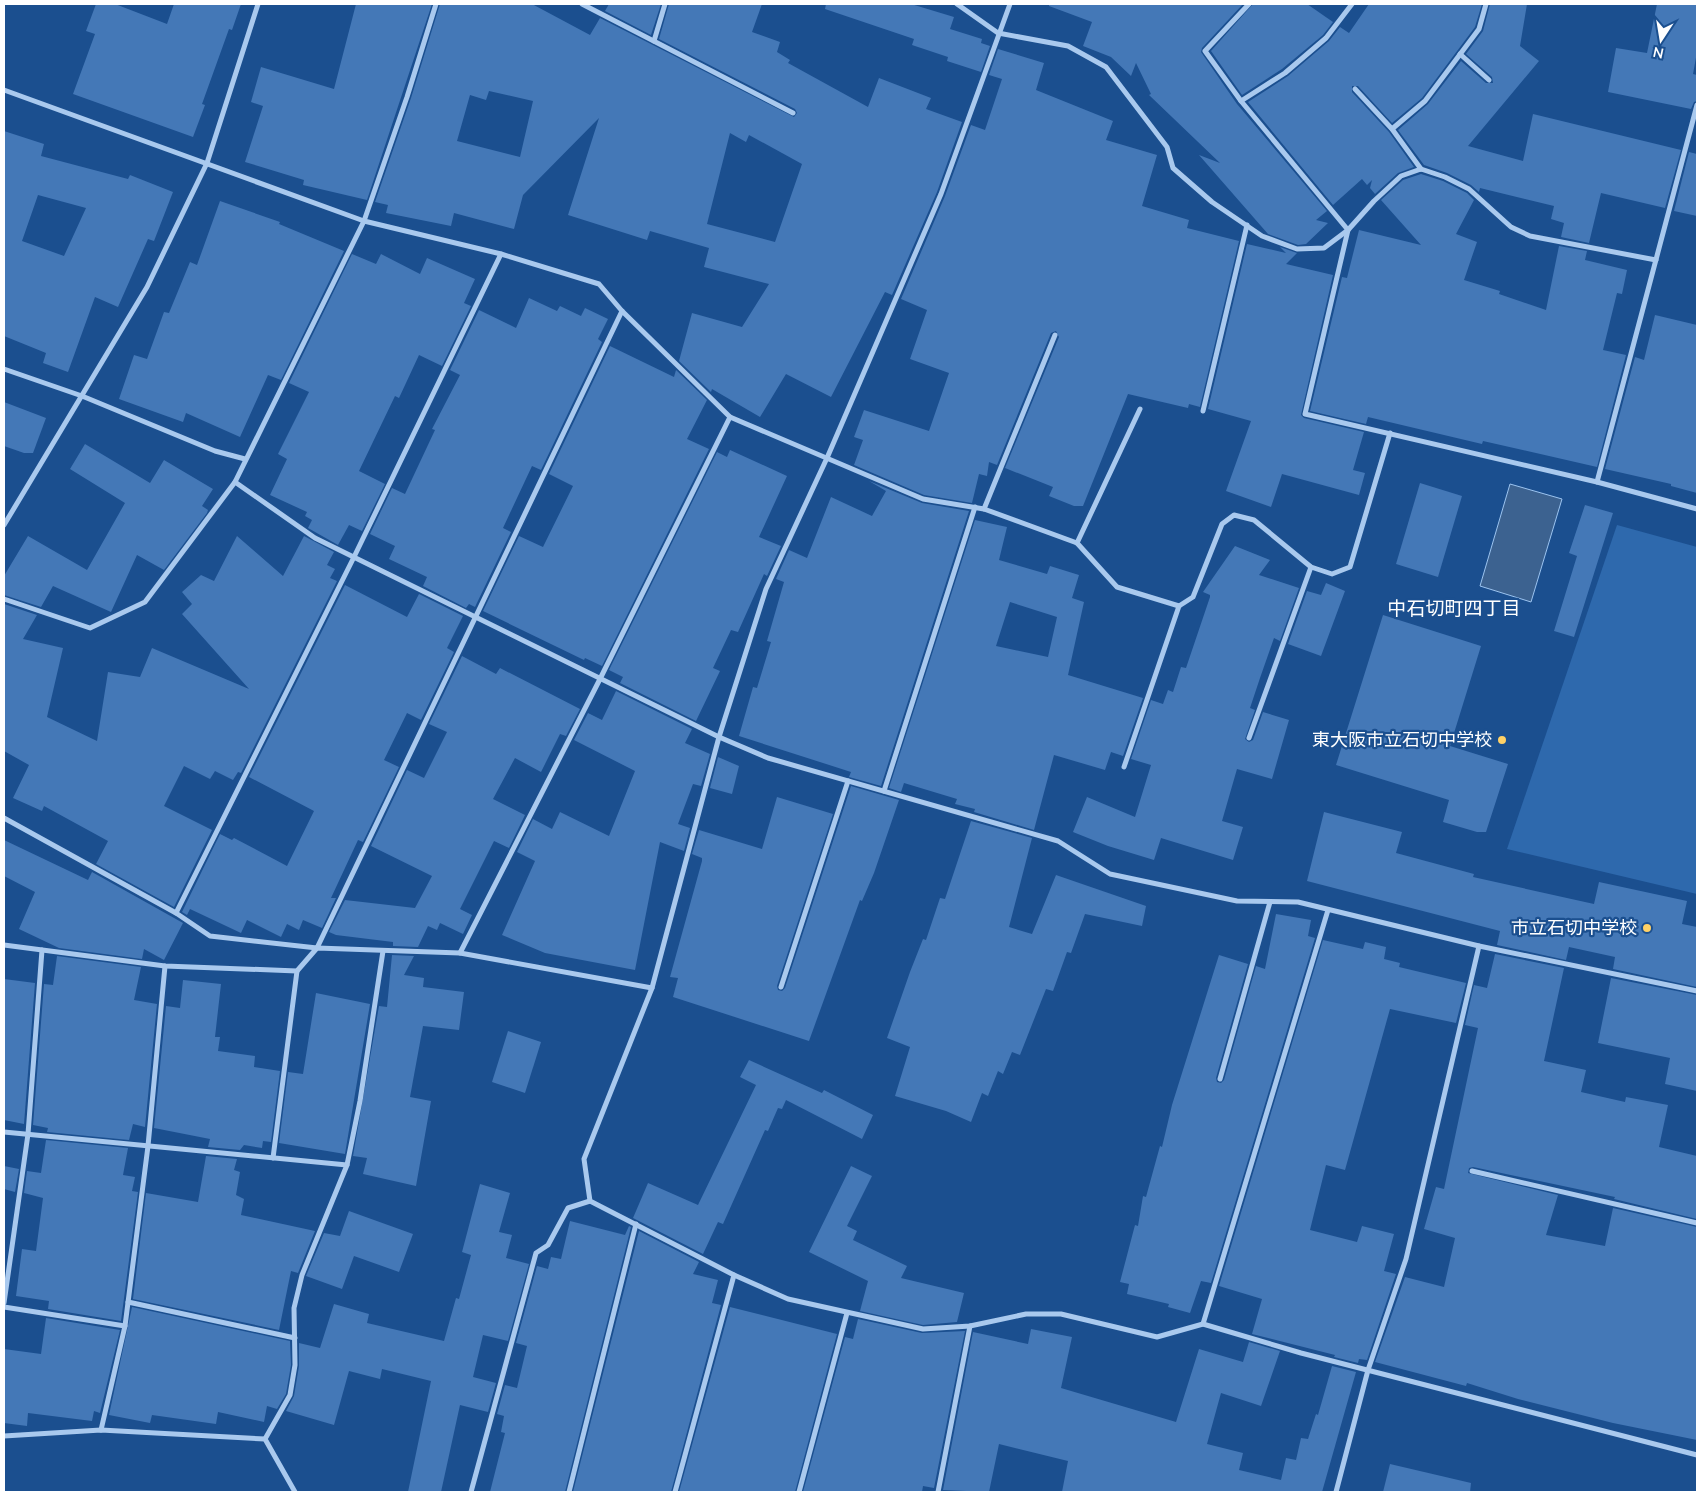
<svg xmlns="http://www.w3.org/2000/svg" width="1701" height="1496" font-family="'Nunito Sans','Noto Sans JP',sans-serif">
<rect width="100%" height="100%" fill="#1b4f8f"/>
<path fill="#2e69ad" d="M1617 525 1697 547V894L1507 849Z"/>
<path fill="#3c6290" stroke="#9cc4f0" d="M1510 484 1562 499 1531 602 1480 586Z"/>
<g fill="#4478b7" fill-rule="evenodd">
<path d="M96 4H115L167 24 174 4H241L232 30 229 29 202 104 205 105 193 137 73 94 95 34 86 31Z"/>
<path d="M356 4H432L367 200 303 185 304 180 245 162 263 106 251 102 261 67 334 89Z"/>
<path d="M440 4H532L590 35 600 18 794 117 797 113 795 109 659 39 669 4H762L752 32 780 42 777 52 790 60 788 63 868 107 879 78 931 98 926 109 962 122 937 192 892 295 885 292 831 397 786 374 760 417 712 389 711 392 679 361 692 313 742 327 769 284 704 267 709 248 650 231 647 240 568 215 599 118 523 195 514 229 454 213 451 226 386 213 388 205 375 202 411 98ZM489 91 533 101 520 157 457 141 470 95 486 100ZM730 133 746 142 749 135 802 164 775 242 707 224Z"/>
<path d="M609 4H661L651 35 605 11Z"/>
<path d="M826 4H911L954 17 950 29 982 39 981 43 990 46 981 72 947 61 948 57 912 45 914 39 825 9Z"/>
<path d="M1049 4H1243L1202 48 1201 52 1237 104 1327 211 1316 220 1328 223 1306 244 1298 245 1268 234 1199 155 1220 163 1149 95 1151 94 1136 63 1131 76 1111 57 1083 46 1092 22 1049 6Z"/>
<path d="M1253 4H1307L1333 22 1323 35 1282 69 1242 95 1211 51Z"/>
<path d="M1369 4H1482L1475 27 1422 98 1392 123 1358 86H1352V92L1389 132 1414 167 1398 173 1375 194 1370 188 1372 180 1367 185 1362 179 1333 205 1248 102 1288 76 1329 41 1340 27 1349 33Z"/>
<path d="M1490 4H1527L1520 46 1539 61 1468 146 1523 161 1533 114 1681 150 1665 208 1601 193 1589 243 1561 237 1564 223 1551 219 1554 206 1480 188 1479 192 1471 185 1447 173 1424 165 1398 130 1428 104 1461 61 1486 83H1493L1492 77 1466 54 1483 31Z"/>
<path d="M1657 4H1697V52L1693 74 1697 75V101L1694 102 1691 109 1608 92 1616 48 1647 53Z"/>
<path d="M998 49 1044 63 1036 90 1113 121 1106 140 1157 155 1142 206 1189 220 1187 228 1239 241 1200 407 1189 404 1188 408 1128 394 1083 506H1074L1049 496 1053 487 1005 468 1059 337 1056 331 1051 333 997 465 989 462 987 476 979 474 972 503 924 495 854 465 863 440 854 437 864 410 929 431 949 373 910 359 927 310 901 299 945 196 971 125 985 130 1002 79 989 75Z"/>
<path d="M4 131 44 144 41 156 128 179 130 175 173 192 154 241 148 239 118 307 95 297 68 372 43 363 46 353 4 336ZM38 195 86 208 64 256 22 241Z"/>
<path d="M1689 152 1697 154V216L1674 211Z"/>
<path d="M1421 174 1443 181 1467 193 1474 200 1456 234 1477 242 1464 280 1500 291 1499 294 1546 310 1559 246 1587 251 1585 260 1627 270 1622 294 1617 293 1603 350 1626 355 1597 467 1483 441 1482 444 1368 417 1366 424 1310 411 1342 277 1347 278 1359 230 1421 245 1381 200 1403 180Z"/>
<path d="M220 201 280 222 279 224 344 251 281 380 268 375 240 437 186 413 183 422 119 399 134 355 147 359 164 312 169 313 190 262 197 265Z"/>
<path d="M1247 244 1286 253 1280 247 1297 253 1286 264 1333 275 1301 415 1304 418 1364 432 1353 470 1365 473 1359 495 1282 474 1271 507 1226 491 1251 421 1208 409Z"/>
<path d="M352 254 376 264 381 254 420 274 427 258 475 279 464 303 471 306 442 366 419 355 399 398 395 396 359 471 385 484 362 531 349 525 338 545 308 528 312 520 305 516 307 512 270 495 287 459 278 454 309 392 289 383Z"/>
<path d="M529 298 557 311 560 306 581 316 585 308 608 319 598 339 602 342 541 470 532 466 503 528 511 532 475 607 469 604 466 608 423 586 427 577 389 559 395 546 370 534 392 488 405 494 435 430 432 429 460 375 450 370 479 310 516 328Z"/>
<path d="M1655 315 1697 325V493L1671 486V484L1605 469 1635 357 1644 360Z"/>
<path d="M610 346 674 377 676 370 707 400 687 439 709 449 602 666 585 658 584 660 483 611 519 536 543 547 573 486 549 474Z"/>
<path d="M4 402 46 418 33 453H24L4 446Z"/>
<path d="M85 444 150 483 164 460 213 489 202 506 208 510 207 513 164 570 137 555 111 612 53 586 41 607 4 595V576L28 536 87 570 125 503 70 469Z"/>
<path d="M730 450 787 476 759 537 781 546 767 576 764 574 738 632 731 630 713 668 720 671 696 721 620 683 623 677 609 670 717 452 727 457Z"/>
<path d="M869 481 922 503 969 511 881 786 849 777 851 772 739 736 753 687 757 688 771 642 767 641 784 582 776 579 789 550 807 558 831 497 872 516 886 491Z"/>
<path d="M1420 483 1462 496 1438 577 1396 564Z"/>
<path d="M1585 505 1613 513 1574 637 1554 631 1577 556 1569 553Z"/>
<path d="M975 520 1007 527 999 560 1047 574 1050 566 1079 575 1072 598 1084 602 1068 675 1143 698 1123 756 1111 752 1105 770 1054 755 1034 830 974 812 975 809 955 804 957 799 904 783 901 792 889 788ZM1010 602 1057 617 1048 657 996 646Z"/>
<path d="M237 536 283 576 304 536 334 552 327 565 335 569 330 578 337 581 241 773 238 772 233 780 215 771 210 779 184 766 164 806 212 830 174 907 96 864 108 841 44 806 42 811 13 798 29 765 4 751V604L37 615 23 639 63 648 47 717 97 741 108 672 140 677 152 648 249 689 182 614 192 604 182 592 201 575 214 581Z"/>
<path d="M1235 546 1270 560 1259 575 1299 588 1280 641 1274 638 1260 678 1250 708 1255 710 1245 739 1249 742 1253 740 1263 712 1289 720 1272 779 1237 769 1222 821 1243 827 1233 860 1161 838 1154 860 1108 846 1073 832 1087 797 1135 817 1151 765 1131 759 1151 700 1163 704 1168 690 1173 692 1181 667 1186 668 1210 597V595L1203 592Z"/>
<path d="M1326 583 1345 591 1321 656 1288 644 1307 591 1321 595Z"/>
<path d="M345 585 407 617 419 594 463 616 447 648 454 652 421 720 407 713 384 760 399 767 363 842 358 840 331 898H336L322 928 303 920 299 930 287 924 281 937 247 920 241 933 190 909 187 915 182 912 220 834 232 840 234 838 287 866 314 811 249 777Z"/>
<path d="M1383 615 1481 646 1450 746 1508 764 1486 832H1477L1443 822 1449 800 1336 765Z"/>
<path d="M462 656 496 674 500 668 580 709 566 736 560 734 541 772 515 758 493 799 525 815 509 848 494 841 460 909 472 915 463 934 440 923 437 930 428 926 418 947 393 946V942L336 935 329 932 345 900 415 908 432 876 371 846 407 770 424 778 447 732 429 724Z"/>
<path d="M616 691 692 729 685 743 710 754 701 786 693 784 678 824 690 828 684 851 660 842 635 970 545 953 502 935 535 861 517 852 533 819 552 829 560 812 609 836 635 771 574 740 588 713 602 720Z"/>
<path d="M718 757 739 766 732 794 710 788Z"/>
<path d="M851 786 899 800 874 873 862 901 860 900 809 1041 673 997 678 978 670 977 702 861V858L692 854 699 830 762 849 777 797 833 814 777 986 778 990 782 991 785 988Z"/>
<path d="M1324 812 1402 832 1396 853 1474 874 1473 877 1594 904 1599 882 1687 901 1682 924 1697 927V987L1613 969 1615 957 1569 947 1566 960 1497 945 1500 931 1307 881Z"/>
<path d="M971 821 1032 838 1009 927 1032 934 1056 875 1146 906 1142 926 1085 914 1071 953 1067 952 1053 991 1046 989 1020 1055 1012 1052 1003 1074 998 1071 988 1096 982 1093 971 1122 946 1111 895 1096 910 1047 887 1038 910 972 923 939 926 940 940 898 945 899Z"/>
<path d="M4 840 88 880 92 872 183 923 164 960 144 949 142 959 59 948 19 929 35 892 4 876Z"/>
<path d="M1276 914 1311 920 1308 936 1315 938 1211 1283 1201 1281 1190 1313 1168 1307 1169 1304 1127 1294 1129 1284 1120 1282 1135 1225 1138 1226 1143 1196 1146 1197 1160 1146 1162 1147 1172 1105 1219 955 1248 964 1216 1078 1217 1082 1221 1083 1224 1080 1256 966 1265 969Z"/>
<path d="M1323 940 1363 949 1365 942 1386 947 1384 959 1400 963 1399 967 1466 983 1456 1023 1390 1009 1345 1170 1326 1165 1310 1230 1357 1242 1362 1226 1394 1234 1384 1271 1396 1274 1367 1360 1359 1359 1358 1363 1334 1357 1335 1355 1252 1334 1262 1299 1219 1286Z"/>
<path d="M1495 954 1564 968 1544 1061 1586 1070 1581 1092 1625 1102 1626 1097 1668 1105 1659 1147 1697 1156V1219L1614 1199 1615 1197 1473 1167 1469 1168 1468 1173 1558 1195 1546 1235 1605 1246 1613 1208 1697 1227V1440L1613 1423 1518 1399 1467 1383 1466 1386 1375 1362 1405 1277 1444 1287 1455 1238 1424 1229 1436 1187 1444 1189 1478 1028 1465 1025 1474 985 1487 988Z"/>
<path d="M392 955 414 956 404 975 424 978 423 987 464 992 459 1030 423 1026 410 1097 431 1101 416 1186 363 1174 367 1158 353 1156 379 1006 387 1007Z"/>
<path d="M57 956 141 967 134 1000 157 1004 145 1127 133 1124 129 1140 47 1132 48 1128 33 1125 44 984 53 985Z"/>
<path d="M1611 978 1697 995V1091L1665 1084 1670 1058 1598 1043Z"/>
<path d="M4 979 35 983 24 1124 4 1120Z"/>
<path d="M183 980 221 984 215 1037H220L218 1051 255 1056 254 1067 280 1071 271 1142 263 1141 262 1148 244 1145 240 1150 208 1147 210 1139 154 1128 166 1006 180 1008Z"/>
<path d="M316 993 370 1004 345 1154 279 1143 288 1072 303 1074Z"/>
<path d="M508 1031 541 1042 525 1093 492 1082Z"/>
<path d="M749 1060 822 1093 824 1090 873 1115 862 1139 786 1100 782 1109 778 1108 768 1131 765 1130 723 1224 718 1222 703 1254 633 1218 648 1183 698 1205 756 1085 740 1077Z"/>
<path d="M46 1140 128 1148 123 1175 135 1177 132 1191 138 1192 121 1321 48 1309 49 1301 16 1296 22 1249 36 1251 43 1198 24 1193 27 1171 41 1173Z"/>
<path d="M206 1156 237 1159 234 1170 240 1172 236 1195 244 1199 241 1215 315 1231 298 1273 291 1271 279 1330 133 1299 146 1193 198 1202Z"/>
<path d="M4 1166 19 1169 15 1192 4 1189Z"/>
<path d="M851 1166 872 1176 847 1226 857 1231 853 1240 907 1266 901 1278 964 1293 957 1322 923 1325 860 1311 868 1281 809 1252Z"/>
<path d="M480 1184 510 1193 499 1232 512 1235 506 1258 529 1264 508 1341 483 1335 473 1377 496 1383 488 1412 460 1405 441 1492H408L431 1381 382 1369 380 1379 349 1371 334 1425 286 1411 294 1396 299 1366V1343L320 1348 334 1304 369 1314 367 1323 444 1341 456 1298 459 1299 471 1255 462 1252Z"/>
<path d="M349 1211 413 1234 399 1272 354 1256 342 1289 306 1276 324 1233 340 1236Z"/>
<path d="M570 1221 625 1235 629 1226 631 1227 565 1492H490L505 1433 501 1432 504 1416 497 1414 505 1385 517 1388 527 1346 516 1343 537 1266 548 1269 551 1257 561 1259Z"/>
<path d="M639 1231 699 1262 693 1274 718 1280 712 1303 721 1305 671 1492H573Z"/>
<path d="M132 1307 290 1341 291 1365 286 1394 277 1409 267 1406 264 1422 218 1412 216 1424 152 1415 150 1423 109 1415Z"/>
<path d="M730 1307 837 1334 795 1492H679Z"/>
<path d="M46 1318 120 1330 100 1413 94 1411 92 1421 28 1413 27 1426 4 1423V1349L41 1354Z"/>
<path d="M858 1319 922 1333 965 1331 934 1488 923 1486 922 1492H803L845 1337 853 1339Z"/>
<path d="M1031 1329 1072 1337 1061 1388 1176 1422 1199 1349 1243 1362 1249 1342 1280 1351 1261 1406 1221 1393 1207 1444 1243 1453 1239 1470 1281 1480 1286 1458 1296 1460 1301 1438 1308 1439 1316 1414 1318 1415 1332 1366 1356 1372 1322 1492H1062L1068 1461 999 1444 989 1492 943 1490 973 1332 1028 1344Z"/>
<path d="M1390 1464 1471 1483 1470 1492H1383Z"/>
</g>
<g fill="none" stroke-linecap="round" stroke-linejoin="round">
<g stroke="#a9c9ee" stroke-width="5">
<path d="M436 4 407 97 364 221 235 482 315 538 719 737 768 758 1058 841 1110 874 1237 901 1298 902 1479 946 1697 991"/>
<path d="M582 4 793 113"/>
<path d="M957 4 998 33 1068 46 1106 67 1167 147 1173 168 1212 202 1262 236 1297 249 1324 248 1348 230 1374 201 1401 176 1421 169 1445 177 1469 189 1511 227 1530 236 1656 260"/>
<path d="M1249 4 1205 51 1241 101 1348 230 1305 414 1597 482"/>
<path d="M654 41 665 4"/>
<path d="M1460 54 1489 80"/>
<path d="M1355 89 1392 129 1421 169"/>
<path d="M4 90 364 221 501 254 599 284 622 311 730 417 923 499 984 509 1077 543 1117 587 1179 606 1124 767"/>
<path d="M1241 101 1285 73 1326 38 1352 4"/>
<path d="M1697 105 1597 482 1697 509"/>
<path d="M1392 129 1425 101 1479 29 1486 4"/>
<path d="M4 369 82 396 215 451 245 459"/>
<path d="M1203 411 1247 225"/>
<path d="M984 509 1055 335"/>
<path d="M4 525 147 287 207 163 258 4"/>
<path d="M1077 543 1140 409"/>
<path d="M4 599 90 628 145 602 235 482"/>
<path d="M1179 606 1193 597 1222 524 1234 515 1254 520 1311 567 1332 574 1350 567 1390 433"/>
<path d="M1249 738 1311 567"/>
<path d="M884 791 975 507"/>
<path d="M4 818 176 913 210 936 317 948 622 311"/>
<path d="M176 913 354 557 501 254"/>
<path d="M4 945 165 966 297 971 317 948 460 953 652 988"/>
<path d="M460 953 600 679 730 417"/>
<path d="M781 987 848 781"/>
<path d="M1220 1079 1270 902"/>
<path d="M4 1132 347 1165"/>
<path d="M273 1158 297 971"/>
<path d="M1472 1171 1697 1223"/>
<path d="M734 1275 788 1299 923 1329 970 1326 1026 1314H1061L1157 1337 1203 1324 1301 1353 1697 1455"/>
<path d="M128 1302 295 1338"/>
<path d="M4 1303 28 1134 42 950"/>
<path d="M4 1307 125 1326"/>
<path d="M1203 1324 1328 910"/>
<path d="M101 1430 125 1326 148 1146 165 966"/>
<path d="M4 1436 101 1430 265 1439 295 1492"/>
<path d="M265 1439 290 1395 295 1365 294 1308 302 1275 347 1165 360 1101 383 951"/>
<path d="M471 1492 536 1253 548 1245 568 1208 590 1201"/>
<path d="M569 1492 636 1224"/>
<path d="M675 1492 734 1275 590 1201 584 1159 652 988 719 737 766 589 827 458 941 194 1010 4"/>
<path d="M799 1492 847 1313"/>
<path d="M938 1492 970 1326"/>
<path d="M1336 1492 1368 1370 1406 1259 1479 946"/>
</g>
</g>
<g fill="#ffd166" stroke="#1b4f8f" stroke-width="2">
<circle cx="1502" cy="740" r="5"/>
<circle cx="1647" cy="928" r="5"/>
</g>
<g text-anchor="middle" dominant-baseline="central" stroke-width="4.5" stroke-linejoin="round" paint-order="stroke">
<g font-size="18" fill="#fff" stroke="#1b4f8f" text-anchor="end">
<text x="1492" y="740">東大阪市立石切中学校</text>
<text x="1637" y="928">市立石切中学校</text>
</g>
<g font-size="19" fill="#fff" stroke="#1b4f8f">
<text x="1454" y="609">中石切町四丁目</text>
</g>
</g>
<rect width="1701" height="1496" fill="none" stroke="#ffffff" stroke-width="10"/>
<g transform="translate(1661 40) rotate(192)" stroke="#1b4f8f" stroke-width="4" paint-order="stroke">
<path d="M0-4L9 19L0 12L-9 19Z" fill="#ffffff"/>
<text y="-8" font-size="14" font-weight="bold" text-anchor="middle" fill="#ffffff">N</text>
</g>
</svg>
